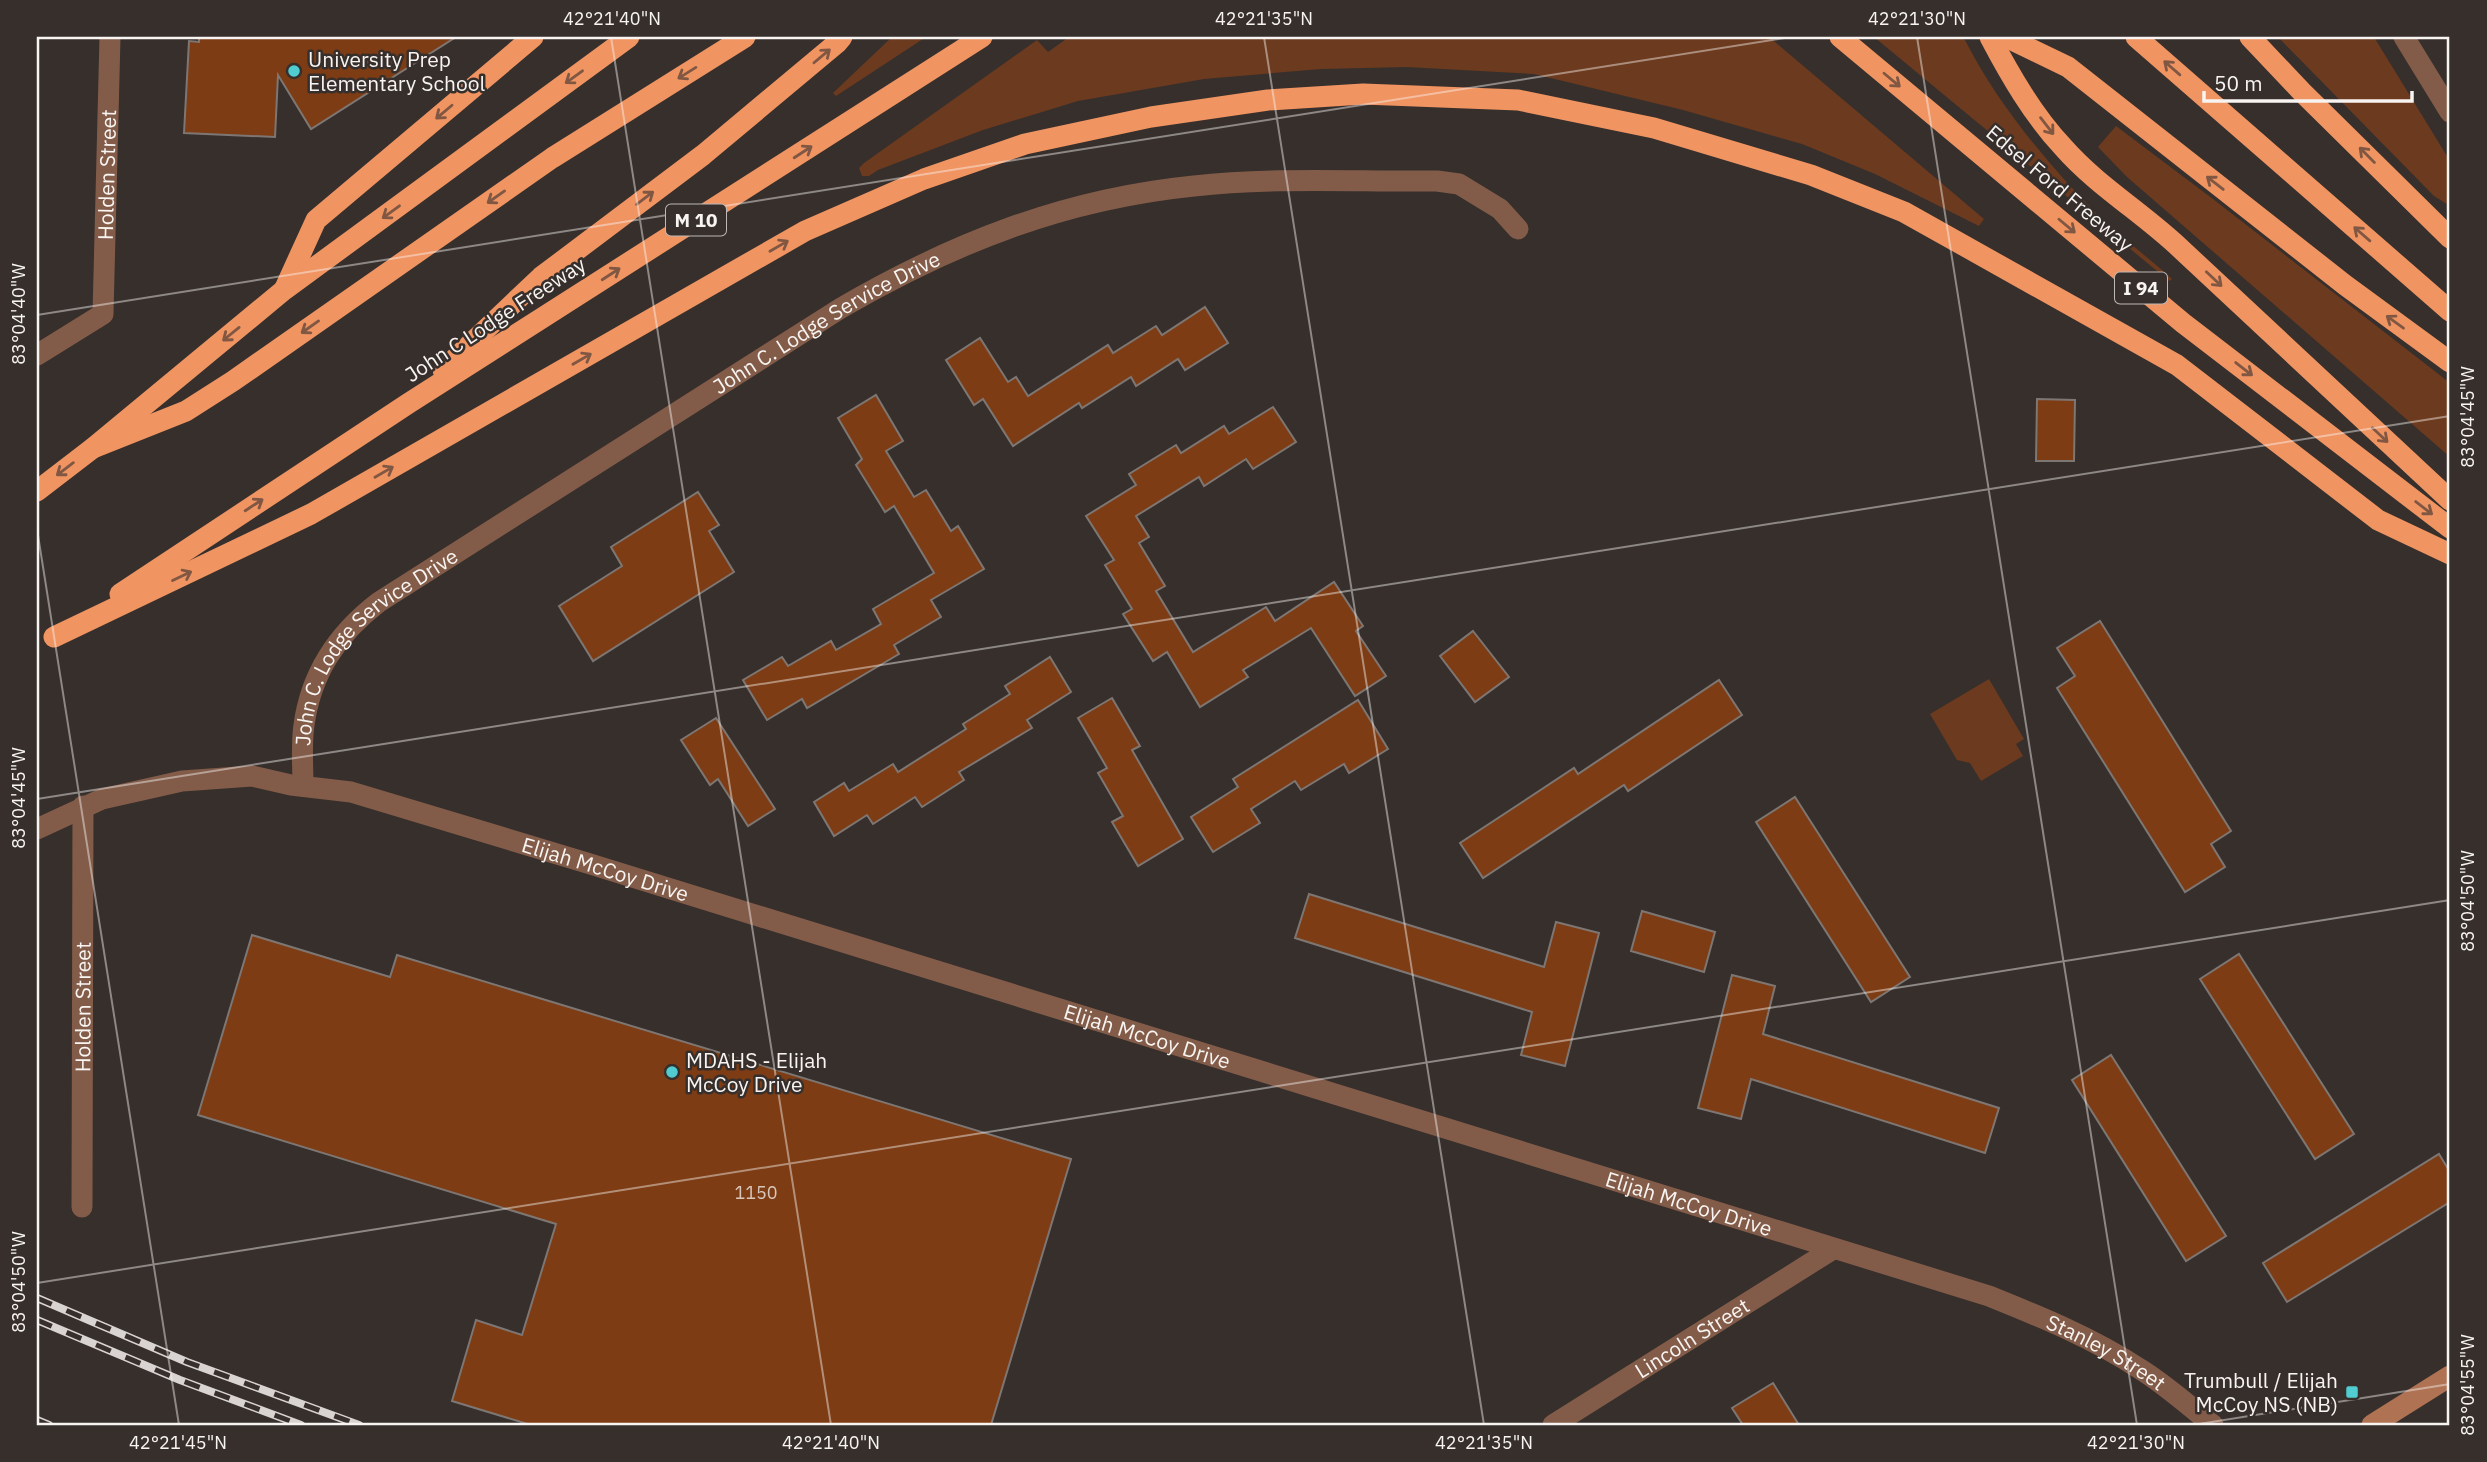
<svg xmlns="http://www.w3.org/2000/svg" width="2487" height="1462" font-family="'IBM Plex Sans',sans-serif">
<rect width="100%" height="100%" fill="#362f2c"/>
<g fill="#6c3a1e">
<path d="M892 37H926L836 96 833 93Z"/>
<path d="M1069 37H1769L1984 219 1979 226 1875 174 1802 144 1683 110 1534 74 1406 67 1321 69 1204 79 1078 101 983 130 878 170 869 176H862L859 168 864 163 1037 40 1048 52Z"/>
<path d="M1874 37H1958L1965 40C1997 103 2045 161 2095 212 2119 236 2147 256 2172 279L2169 281Z"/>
<path d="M2278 37H2374L2450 161V206L2434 196Z"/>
<path d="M2116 126 2213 199 2450 383V457L2127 177 2098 147Z"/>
<path d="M1989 679 2024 739 2016 744 2023 756 1981 781 1970 763 1957 760 1930 714Z"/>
</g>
<g fill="#7d3c14" stroke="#7e7672" stroke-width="2">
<path d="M199 37H456L311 129 278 75 275 137 184 133 189 41 199 42Z"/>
<path d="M1205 307 1228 343 1185 370 1178 359 1136 386 1131 377 1082 408 1079 403 1013 446 983 399 974 405 946 360 980 338 1008 382 1016 377 1028 396 1108 345 1113 353 1156 326 1162 335Z"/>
<path d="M876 395 903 441 886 451 914 497 926 490 951 531 958 526 984 569 931 600 941 617 894 645 899 654 807 708 802 699 767 720 743 680 782 657 788 666 831 641 836 650 881 624 873 609 934 573 894 506 885 512 856 465 862 459 838 418Z"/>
<path d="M2037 399 2075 400 2074 461H2036Z"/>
<path d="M1273 407 1296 442 1253 469 1246 459 1204 486 1199 477 1136 516 1149 537 1139 543 1165 586 1156 591 1193 652 1266 607 1275 621 1334 582 1363 626 1356 631 1386 676 1355 696 1311 628 1243 670 1248 677 1200 707 1167 652 1153 661 1123 614 1132 609 1105 565 1114 560 1086 516 1136 485 1129 474 1176 445 1181 453 1224 426 1229 434Z"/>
<path d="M698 492 719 525 709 531 734 572 593 661 559 606 622 566 611 547Z"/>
<path d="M2100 621 2231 831 2211 844 2225 867 2185 892 2057 688 2075 676 2057 648Z"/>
<path d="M1473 631 1509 677 1475 702 1440 656Z"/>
<path d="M1050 657 1071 692 1027 720 1032 728 959 772 964 780 922 807 915 797 873 824 867 815 834 836 814 802 844 783 849 791 893 764 898 772 966 729 963 724 1010 694 1005 686Z"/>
<path d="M1719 680 1742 715 1628 791 1624 785 1483 878 1460 843 1574 768 1578 774Z"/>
<path d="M1112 698 1140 746 1132 750 1183 839 1138 866 1112 822 1123 816 1098 773 1107 768 1078 718Z"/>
<path d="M1358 700 1388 749 1349 773 1344 764 1301 790 1295 781 1251 809 1260 823 1213 852 1191 817 1238 787 1233 779Z"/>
<path d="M716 718 775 809 748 826 718 779 710 785 681 740Z"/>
<path d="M1795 797 1910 977 1871 1002 1756 822Z"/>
<path d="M1309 894 1544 967 1556 922 1599 933 1565 1066 1521 1055 1532 1012 1295 938Z"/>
<path d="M1642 911 1715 932 1704 972 1631 951Z"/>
<path d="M252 935 390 977 397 955 1071 1159 991 1425H531L452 1401 476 1320 522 1335 556 1224 198 1115Z"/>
<path d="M2239 954 2354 1134 2315 1159 2200 979Z"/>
<path d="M1732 975 1775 986 1763 1034 1999 1108 1985 1153 1751 1079 1741 1119 1698 1108Z"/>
<path d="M2111 1055 2226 1236 2186 1261 2072 1080Z"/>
<path d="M2439 1154 2450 1172V1202L2287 1302 2263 1263Z"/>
<path d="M1773 1383 1799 1425H1743L1732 1408Z"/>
</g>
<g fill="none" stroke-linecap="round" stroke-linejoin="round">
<g stroke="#825c49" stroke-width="21">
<path d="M2404 37 2450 112"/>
<path id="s1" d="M37 355 103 314 110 37"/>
<path id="s2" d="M303 786C303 766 301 745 304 725 311 673 337 634 379 602L841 308C953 243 1064 199 1194 186 1274 177 1357 182 1437 181L1459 184 1500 209 1518 229"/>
<path id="s3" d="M37 829 102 799 182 781 252 776 291 785 351 792 587 863 1989 1296C2041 1317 2093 1338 2140 1369 2166 1385 2189 1406 2213 1425"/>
<path id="s4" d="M82 1207 83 806"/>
<path id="s5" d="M1553 1425 1833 1249"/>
</g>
<path stroke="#af7354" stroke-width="21" d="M2372 1425 2450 1376"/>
<g stroke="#f09462" stroke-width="21">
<path d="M1840 37 2183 323 2450 528"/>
<path d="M1990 37C2010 75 2033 115 2063 147 2098 187 2145 214 2183 251 2272 334 2361 417 2450 500"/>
<path d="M2006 37 2068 67 2345 285 2450 362"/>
<path d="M2136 37 2450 311"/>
<path d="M2250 37 2302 92 2450 238"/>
<path d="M285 288 316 220 533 37"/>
<path d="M443 370 541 277 703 155 837 43 842 37"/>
<path d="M93 448 186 411 233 381 552 158 745 37"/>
<path d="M37 491 93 448 284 290 629 37"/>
<path d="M120 594 409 403 982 37"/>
<path d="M54 637 311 514 805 231 924 179 1025 144 1151 117 1268 100 1363 94 1518 100 1654 128 1811 175 1904 212 2177 365 2378 520 2450 554"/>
</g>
<g stroke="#d9d4d1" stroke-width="8">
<g id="rail">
<path d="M37 1298 187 1362 359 1425"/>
<path d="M37 1320 180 1380 301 1425"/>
<path d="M37 1420 49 1425"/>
</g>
</g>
<use href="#rail" stroke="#362f2c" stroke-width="5" stroke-dasharray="16" stroke-linecap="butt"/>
</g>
<defs><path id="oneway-shaft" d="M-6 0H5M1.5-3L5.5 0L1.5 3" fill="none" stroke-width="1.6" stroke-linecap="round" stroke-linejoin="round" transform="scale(1.75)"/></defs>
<g stroke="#805742">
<use href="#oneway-shaft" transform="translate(822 56) rotate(-40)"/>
<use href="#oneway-shaft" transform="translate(2172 68) rotate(-139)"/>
<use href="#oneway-shaft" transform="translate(687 73) rotate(148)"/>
<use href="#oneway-shaft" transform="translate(574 77) rotate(144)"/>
<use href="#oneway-shaft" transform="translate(1892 80) rotate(40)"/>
<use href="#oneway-shaft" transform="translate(444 112) rotate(140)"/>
<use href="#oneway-shaft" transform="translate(2047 126) rotate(52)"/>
<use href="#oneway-shaft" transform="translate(803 152) rotate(-33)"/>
<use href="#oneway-shaft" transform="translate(2367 155) rotate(-135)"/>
<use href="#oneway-shaft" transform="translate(2215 183) rotate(-142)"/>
<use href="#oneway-shaft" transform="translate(496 197) rotate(145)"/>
<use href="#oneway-shaft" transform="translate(645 198) rotate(-37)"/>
<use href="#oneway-shaft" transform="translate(391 212) rotate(144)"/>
<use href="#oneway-shaft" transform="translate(2067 226) rotate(40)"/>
<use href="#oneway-shaft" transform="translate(2362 234) rotate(-139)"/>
<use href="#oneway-shaft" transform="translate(779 246) rotate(-30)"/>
<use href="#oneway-shaft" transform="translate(611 274) rotate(-33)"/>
<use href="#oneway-shaft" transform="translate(2214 279) rotate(43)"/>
<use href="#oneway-shaft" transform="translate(2395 322) rotate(-144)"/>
<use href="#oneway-shaft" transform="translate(310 327) rotate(145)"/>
<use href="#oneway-shaft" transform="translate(231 334) rotate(141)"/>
<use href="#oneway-shaft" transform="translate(582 359) rotate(-30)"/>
<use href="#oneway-shaft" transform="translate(2244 369) rotate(38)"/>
<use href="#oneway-shaft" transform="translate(2380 435) rotate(43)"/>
<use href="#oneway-shaft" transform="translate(65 469) rotate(143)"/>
<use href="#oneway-shaft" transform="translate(384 472) rotate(-30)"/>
<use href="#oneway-shaft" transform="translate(254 505) rotate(-33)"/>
<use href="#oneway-shaft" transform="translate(2424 508) rotate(38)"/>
<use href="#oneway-shaft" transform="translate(182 576) rotate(-26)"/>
</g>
<path fill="none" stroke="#f8f4f1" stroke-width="2" stroke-opacity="0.45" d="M611 37 831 1425M1264 37 1484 1425M1917 37 2137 1425M37 315 1791 37M37 529 179 1425M37 799 2450 416M37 1283 2450 900M2193 1425 2450 1384"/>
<g fill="#51ccd1" stroke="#362f2c" stroke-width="2.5">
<circle cx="294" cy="71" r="7"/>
<circle cx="672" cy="1072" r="7"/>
<rect x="2345" y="1385" width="14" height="14" rx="3.5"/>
</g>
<g text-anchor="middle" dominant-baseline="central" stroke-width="5" stroke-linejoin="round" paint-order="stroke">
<g font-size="18" fill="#d9c6ba">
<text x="756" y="1192">1150</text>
</g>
<g fill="#362f2c" stroke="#beb9b6" stroke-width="2">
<rect x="666" y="204.5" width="60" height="31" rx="5"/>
<rect x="2115" y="272.5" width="52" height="31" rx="5"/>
</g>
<g font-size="19" font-weight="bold" fill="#f8f4f1">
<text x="696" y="220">M 10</text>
<text x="2141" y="288">I 94</text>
</g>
<g font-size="21" fill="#f8f4f1" stroke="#362f2c" text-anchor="start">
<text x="308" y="59">University Prep<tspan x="308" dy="24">Elementary School</tspan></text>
<text x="686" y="1060">MDAHS - Elijah<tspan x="686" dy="24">McCoy Drive</tspan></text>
<text x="2338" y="1380" text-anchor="end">Trumbull / Elijah<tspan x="2338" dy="24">McCoy NS (NB)</tspan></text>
</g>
<g font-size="21" fill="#f8f4f1" stroke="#362f2c">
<text stroke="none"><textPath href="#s1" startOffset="217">Holden Street</textPath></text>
<text transform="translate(2060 188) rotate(40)">Edsel Ford Freeway</text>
<text transform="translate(495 319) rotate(-33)">John C Lodge Freeway</text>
<text stroke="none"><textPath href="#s2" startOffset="737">John C. Lodge Service Drive</textPath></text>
<text stroke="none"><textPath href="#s2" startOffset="170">John C. Lodge Service Drive</textPath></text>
<text stroke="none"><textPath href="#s3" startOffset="590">Elijah McCoy Drive</textPath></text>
<text stroke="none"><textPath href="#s4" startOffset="200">Holden Street</textPath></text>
<text stroke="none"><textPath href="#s3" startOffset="1157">Elijah McCoy Drive</textPath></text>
<text stroke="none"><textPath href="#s3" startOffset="1724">Elijah McCoy Drive</textPath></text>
<text stroke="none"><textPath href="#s5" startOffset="164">Lincoln Street</textPath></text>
<text stroke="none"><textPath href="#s3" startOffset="2168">Stanley Street</textPath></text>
</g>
</g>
<rect width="2487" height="1462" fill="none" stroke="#362f2c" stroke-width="77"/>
<path d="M2204 91v10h208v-10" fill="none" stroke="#f8f4f1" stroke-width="3.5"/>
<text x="2214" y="91" font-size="21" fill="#f8f4f1" stroke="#362f2c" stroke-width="5" paint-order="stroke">50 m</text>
<rect x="38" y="38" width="2410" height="1386" fill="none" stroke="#f8f4f1" stroke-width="2.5"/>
<g font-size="18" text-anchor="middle" fill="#f8f4f1">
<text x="612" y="25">42°21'40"N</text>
<text x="1264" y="25">42°21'35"N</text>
<text x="1917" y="25">42°21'30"N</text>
<text transform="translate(19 314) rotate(-90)" y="6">83°04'40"W</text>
<text transform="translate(2468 417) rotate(-90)" y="6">83°04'45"W</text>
<text transform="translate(19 798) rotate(-90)" y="6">83°04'45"W</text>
<text transform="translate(2468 901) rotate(-90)" y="6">83°04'50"W</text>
<text transform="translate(19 1282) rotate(-90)" y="6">83°04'50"W</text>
<text transform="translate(2468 1385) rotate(-90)" y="6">83°04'55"W</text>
<text x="178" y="1449">42°21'45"N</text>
<text x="831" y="1449">42°21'40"N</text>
<text x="1484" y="1449">42°21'35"N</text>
<text x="2136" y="1449">42°21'30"N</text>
</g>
</svg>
